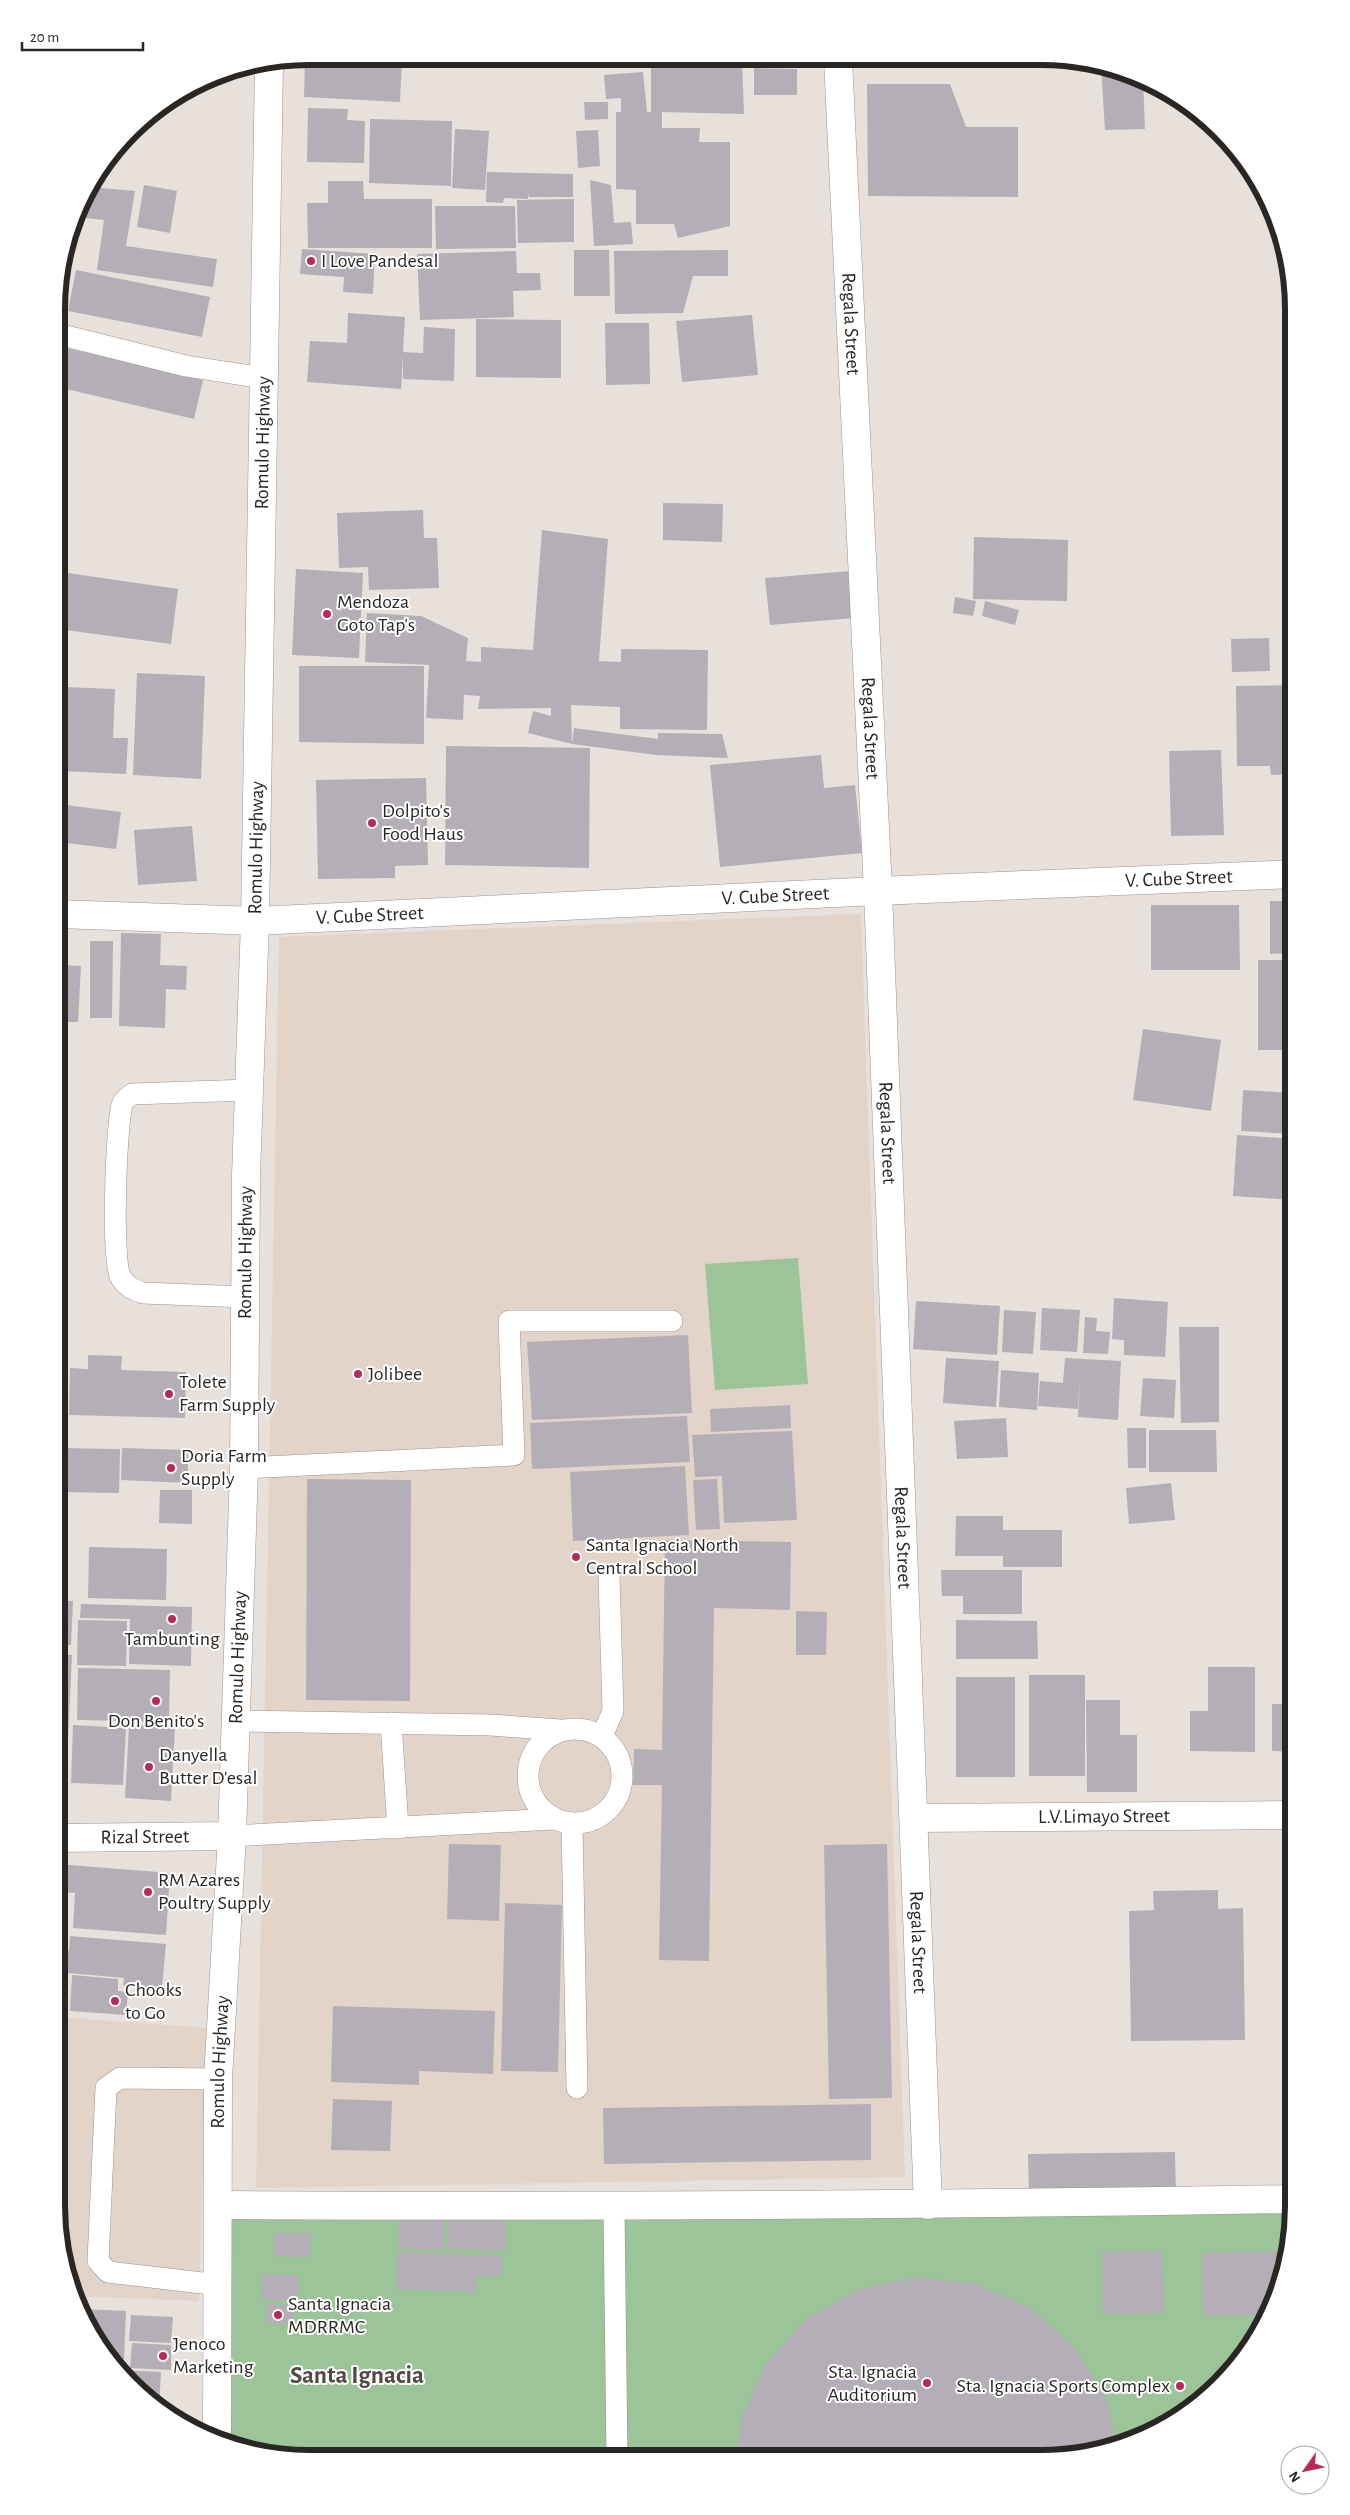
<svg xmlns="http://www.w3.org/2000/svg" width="1350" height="2515" font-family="'Alegreya Sans',sans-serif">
<rect width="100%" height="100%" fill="#e8e0da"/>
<g fill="#e3d4c9">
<path d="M861 914 905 2177 256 2188 279 937Z"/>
<path d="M56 2017 207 2028 199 2301 74 2296 70 2288 56 2206Z"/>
</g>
<g fill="#9bc498">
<path d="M798 1258 808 1384 715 1390 705 1264Z"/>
<path d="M1293 2203V2223L1275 2302 1242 2360 1195 2407 1123 2445 1041 2459 276 2457 220 2442 226 2213Z"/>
</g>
<g fill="#b4afb7">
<path d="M305 57 402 59 400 102 304 97Z"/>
<path d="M742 60 744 114 662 112V128H700L699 142H730V226L678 238 674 224H636V190L616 189V112H621V98L606 99 604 75 643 72 647 112H651V62Z"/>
<path d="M1101 65 1143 79 1145 129 1105 130Z"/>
<path d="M754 68 797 69V95H754Z"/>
<path d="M867 84H950L966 127H1018V197L868 196Z"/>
<path d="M584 102H608V119L585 120Z"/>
<path d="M308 108 348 109 347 120 365 121 364 163 307 162Z"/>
<path d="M370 119 452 121 451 186 369 183Z"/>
<path d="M455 129 489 131 485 190 452 188Z"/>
<path d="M598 130 600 166 578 168 576 131Z"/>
<path d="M487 172 573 174V197H529V192L528 199 504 198 503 203 486 202Z"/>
<path d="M590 180 611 185 614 223 631 222 633 244 594 246Z"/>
<path d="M328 181H363L364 199H432V248H308L307 203H328Z"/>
<path d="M144 185 177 191 170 233 137 227Z"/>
<path d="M90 187 135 191 126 246 217 259 213 287 97 270 104 220 76 217 82 197Z"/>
<path d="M574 199V242L518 243 517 200Z"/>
<path d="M435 206H515L516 248 436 249Z"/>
<path d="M302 249 375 254 373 294 343 292 344 277 300 274Z"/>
<path d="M574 250H609L610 296H574Z"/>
<path d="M728 250V276H693L683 313 615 314 614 251Z"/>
<path d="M516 251 517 273H540L541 290 513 291 514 317 420 320 417 254Z"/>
<path d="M76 270 210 297 202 337 68 311Z"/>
<path d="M348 313 405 317 403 352 423 353 424 327 455 329 454 381 403 379V356L401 389 307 382 310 341 347 343Z"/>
<path d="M752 315 758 375 682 382 676 321Z"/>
<path d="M476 319 561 320V378L476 377Z"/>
<path d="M605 323H649L650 384 606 385Z"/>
<path d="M58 346 203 380 194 419 58 387Z"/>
<path d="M663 503 723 504 722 542 663 540Z"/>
<path d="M423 510 424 538H437L439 588 369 590 368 567 339 568 337 513Z"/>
<path d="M542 530 608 539 599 661 621 662V649L708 650 707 730 620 729V707L571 705 572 744 528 733 533 711 551 716V708L478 709 480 696 464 695 463 720 426 718 429 665 365 662 367 613 421 616 468 638 466 661 481 662V647L533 650Z"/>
<path d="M974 537 1068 540 1067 601 973 599Z"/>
<path d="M296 569 363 573 359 658 292 655Z"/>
<path d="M851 571 855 618 770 625 765 578Z"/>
<path d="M61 572 178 589 171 644 58 629V594Z"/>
<path d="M955 597 976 601 973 616 953 613Z"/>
<path d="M985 601 1019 610 1015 625 982 616Z"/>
<path d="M1269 638 1270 671 1232 672 1231 639Z"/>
<path d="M299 666H424V744L299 742Z"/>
<path d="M137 673 205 676 201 779 133 775Z"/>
<path d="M1294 685V774L1271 775 1270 766H1237L1236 686Z"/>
<path d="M64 687 115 689 113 738H128L126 774 61 771Z"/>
<path d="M574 728 658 739V733L722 734 728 758 656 755 572 744Z"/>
<path d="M446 746 590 748 589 868 445 865Z"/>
<path d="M1221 750 1224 835 1171 836 1169 751Z"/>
<path d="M821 755 824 788 855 785 862 853 720 867 710 765Z"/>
<path d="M426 778 428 865 395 866V878L318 879 316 780Z"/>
<path d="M58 804 121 812 116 849 58 842Z"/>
<path d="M192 826 197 881 138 885 134 830Z"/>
<path d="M1270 901H1294V998H1291V953L1270 954Z"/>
<path d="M1151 905H1239L1240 970H1151Z"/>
<path d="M121 933 161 934 160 965 187 966 186 990 166 989 165 1028 119 1026Z"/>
<path d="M90 941H113L112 1018H90Z"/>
<path d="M1258 960H1287V1005H1294V1050H1258Z"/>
<path d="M60 965 81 966 78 1022H58Z"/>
<path d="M1143 1029 1221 1040 1211 1111 1133 1100Z"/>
<path d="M1243 1090 1294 1093V1134L1241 1131Z"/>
<path d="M1237 1135 1294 1139 1293 1200 1233 1196Z"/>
<path d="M1114 1298 1168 1302 1165 1357 1124 1355V1340L1112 1339Z"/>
<path d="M916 1301 1000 1306 997 1355 913 1349Z"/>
<path d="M1042 1308 1080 1310 1077 1352 1040 1350Z"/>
<path d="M1004 1310 1036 1312 1033 1354 1002 1352Z"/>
<path d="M1085 1317 1097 1318 1096 1331 1110 1332 1108 1354 1083 1353Z"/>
<path d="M1179 1327H1219V1422L1181 1423Z"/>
<path d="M688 1335 692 1413 532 1420 527 1342Z"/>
<path d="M88 1355 122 1356 121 1370 186 1372 185 1418 69 1415 70 1368 88 1369Z"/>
<path d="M946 1358 999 1361 996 1407 943 1403Z"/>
<path d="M1065 1358 1121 1361 1118 1420 1078 1417 1081 1364 1078 1409 1038 1406 1040 1381 1063 1383Z"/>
<path d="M1001 1370 1039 1373 1037 1410 999 1407Z"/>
<path d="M57 1377H66L65 1427 57 1426Z"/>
<path d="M1143 1378 1176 1380 1174 1418 1140 1416Z"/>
<path d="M790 1405 791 1428 711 1432 710 1409Z"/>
<path d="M687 1416 690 1462 532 1469 530 1423Z"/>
<path d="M1006 1418 1008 1457 957 1459 954 1421Z"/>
<path d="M1127 1428H1146V1468H1128Z"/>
<path d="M1149 1430H1216L1217 1472H1149Z"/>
<path d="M792 1431 797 1520 724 1523 722 1476 695 1477 692 1435Z"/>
<path d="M57 1448 120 1449 119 1493 57 1492Z"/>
<path d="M122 1448 188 1450V1483L121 1480Z"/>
<path d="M685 1466 689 1535 573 1541 570 1472Z"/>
<path d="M307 1479 411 1480 410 1701 306 1700Z"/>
<path d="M717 1479 720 1529 696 1530 693 1480Z"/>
<path d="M1171 1483 1175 1520 1129 1524 1126 1488Z"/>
<path d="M160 1490H192V1524L159 1523Z"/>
<path d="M956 1516H1003V1530H1062V1567H1003V1556H955Z"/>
<path d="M665 1540 791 1542 790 1610 714 1608 709 1961 659 1960 662 1785H633L634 1749 662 1750Z"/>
<path d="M89 1547 167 1549 166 1600 88 1598Z"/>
<path d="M941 1570H1022V1614H963V1596H942Z"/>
<path d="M57 1600 73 1601 71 1645H57Z"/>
<path d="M81 1604 192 1607 191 1666 129 1664 130 1619 80 1618Z"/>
<path d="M796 1611 827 1612 826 1655H796Z"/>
<path d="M78 1620 127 1621 126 1666 77 1665Z"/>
<path d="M956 1620 1037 1621 1038 1659H956Z"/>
<path d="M57 1654 72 1655 65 1805H57Z"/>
<path d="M1208 1667H1255V1752L1190 1751V1711H1208Z"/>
<path d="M78 1668 170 1670 169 1722 77 1720Z"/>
<rect x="1029" y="1675" width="56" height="101"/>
<rect x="956" y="1677" width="59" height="100"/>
<path d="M1086 1700H1120V1735H1137V1792H1087Z"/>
<path d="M1272 1704H1293V1752L1272 1751Z"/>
<path d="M73 1725 126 1728 123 1785 71 1783Z"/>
<path d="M129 1725 175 1727 171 1801 125 1798Z"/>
<path d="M449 1844 501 1845 499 1921 447 1919Z"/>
<path d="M887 1844 892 2098 829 2099 824 1845Z"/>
<path d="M57 1864 170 1873 166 1935 73 1928 75 1893 57 1892Z"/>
<path d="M1218 1890V1909L1243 1908 1245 2040 1131 2041 1129 1911 1154 1910 1153 1891Z"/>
<path d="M505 1903 562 1905 558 2072 501 2071Z"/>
<path d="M70 1936 166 1944 162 1988 123 1986 124 1978 57 1972V1950L69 1951Z"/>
<path d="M72 1975 118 1979V1991L128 1992 126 2015 70 2011Z"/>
<path d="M333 2006 495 2011 493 2074 419 2071V2085L331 2082Z"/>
<path d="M333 2099 392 2101 390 2151 331 2150Z"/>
<path d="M871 2104V2160L604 2164 603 2108Z"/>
<path d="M1175 2152 1176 2192 1029 2194 1028 2154Z"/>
<path d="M399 2217 444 2218V2250L398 2249Z"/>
<path d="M448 2217 506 2219 505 2251 447 2249Z"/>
<path d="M274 2233H311L310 2257 274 2256Z"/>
<path d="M1162 2251 1164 2313 1103 2314 1102 2252Z"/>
<path d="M1287 2251 1275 2302 1267 2315 1203 2316 1202 2253Z"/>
<path d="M397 2252 502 2255 501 2276H476L475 2292 396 2289Z"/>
<path d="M262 2274 298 2275V2301L261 2300Z"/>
<path d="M917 2277 977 2284 1032 2309 1077 2350 1107 2402 1117 2446 1041 2459 737 2458 741 2419 766 2364 806 2319 858 2290Z"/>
<path d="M267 2304 294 2305V2324L266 2323Z"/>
<path d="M81 2309 126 2311 124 2361 108 2360Z"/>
<path d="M131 2315 173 2317 171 2343 129 2341Z"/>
<path d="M132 2343 171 2345V2370L130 2368Z"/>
<path d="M119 2370 161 2372 159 2409 155 2406Z"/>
</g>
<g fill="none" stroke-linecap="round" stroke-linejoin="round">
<g stroke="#9b938e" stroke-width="22">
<g id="service">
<path d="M58 334 186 366 263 378"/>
<path d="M245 1297 143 1293C134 1290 127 1287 121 1278 111 1262 116 1128 122 1105 123 1101 128 1097 132 1094L249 1090"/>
<path d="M244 1468 514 1455 509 1321H672"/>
<path d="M234 1721 491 1725 560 1730"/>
<path d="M391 1723 398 1828"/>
<circle cx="575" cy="1776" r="47"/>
<path d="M602 1736 613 1711 609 1577"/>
<path d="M572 1824 577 2088"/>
<path d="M232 1836 554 1819"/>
<path d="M218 2079 120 2078 106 2088 98 2261 108 2272 219 2285"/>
<path d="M614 2208 617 2458"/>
</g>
</g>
<g stroke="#9b938e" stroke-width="29">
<g id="minor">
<path id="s1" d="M838 60 878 891 928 2205"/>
<path id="s2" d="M58 914 255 921 878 891 1294 874"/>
<path id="s3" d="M914 1818 1293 1815"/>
<path d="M219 2205C577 2207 935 2205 1293 2199"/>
</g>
</g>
<g stroke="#9b938e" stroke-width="29">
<g id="tertiary">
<path id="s4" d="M57 1838 232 1836"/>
</g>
</g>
<g stroke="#9b938e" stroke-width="29">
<g id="trunk">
<path id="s5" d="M217 2441 218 2079 232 1836 244 1468 246 1176 255 921 269 64"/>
</g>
</g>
<use href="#service" stroke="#fff" stroke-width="21"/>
<use href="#minor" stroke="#fff" stroke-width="28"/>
<use href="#tertiary" stroke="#fff" stroke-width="28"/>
<use href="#trunk" stroke="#fff" stroke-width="28"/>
</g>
<g fill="#b82959" stroke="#fff" stroke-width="2">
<circle cx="311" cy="261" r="5"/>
<circle cx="327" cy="614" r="5"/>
<circle cx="372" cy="823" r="5"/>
<circle cx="358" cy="1374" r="5"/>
<circle cx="169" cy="1394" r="5"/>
<circle cx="171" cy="1468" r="5"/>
<circle cx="576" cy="1557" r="5"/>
<circle cx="172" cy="1619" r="5"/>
<circle cx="156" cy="1701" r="5"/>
<circle cx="149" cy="1767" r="5"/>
<circle cx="148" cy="1892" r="5"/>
<circle cx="115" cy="2001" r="5"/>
<circle cx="278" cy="2315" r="5"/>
<circle cx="163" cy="2356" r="5"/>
<circle cx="927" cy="2383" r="5"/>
<circle cx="1180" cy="2386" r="5"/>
</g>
<g text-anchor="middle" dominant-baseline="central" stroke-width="4" stroke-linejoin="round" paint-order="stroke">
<g font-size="20" fill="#292624" stroke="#fff" text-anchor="start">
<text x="321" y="261">I Love Pandesal</text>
<text x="337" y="602">Mendoza<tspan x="337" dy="23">Goto Tap's</tspan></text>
<text x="382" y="811">Dolpito's<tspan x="382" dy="23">Food Haus</tspan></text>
<text x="368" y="1374">Jolibee</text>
<text x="179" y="1382">Tolete<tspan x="179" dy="23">Farm Supply</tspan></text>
<text x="181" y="1456">Doria Farm<tspan x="181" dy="23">Supply</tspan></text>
<text x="586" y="1545">Santa Ignacia North<tspan x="586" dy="23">Central School</tspan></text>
<text x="172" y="1639" text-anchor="middle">Tambunting</text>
<text x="156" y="1721" text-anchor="middle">Don Benito's</text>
<text x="159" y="1755">Danyella<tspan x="159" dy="23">Butter D'esal</tspan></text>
<text x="158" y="1880">RM Azares<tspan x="158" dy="23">Poultry Supply</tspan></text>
<text x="125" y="1990">Chooks<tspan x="125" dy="23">to Go</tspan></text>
<text x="288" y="2304">Santa Ignacia<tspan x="288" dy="23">MDRRMC</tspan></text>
<text x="173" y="2344">Jenoco<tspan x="173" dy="23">Marketing</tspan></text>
<text x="917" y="2372" text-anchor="end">Sta. Ignacia<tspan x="917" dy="23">Auditorium</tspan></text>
<text x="1170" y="2386" text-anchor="end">Sta. Ignacia Sports Complex</text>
</g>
<g font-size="20" fill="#292624" stroke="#fff">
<text stroke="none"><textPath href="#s1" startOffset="264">Regala Street</textPath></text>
<text stroke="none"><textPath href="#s5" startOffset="1999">Romulo Highway</textPath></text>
<text stroke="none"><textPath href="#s1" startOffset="669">Regala Street</textPath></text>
<text stroke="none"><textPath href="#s5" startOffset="1594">Romulo Highway</textPath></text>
<text stroke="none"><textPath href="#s2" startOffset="1122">V. Cube Street</textPath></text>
<text stroke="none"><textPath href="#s2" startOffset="718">V. Cube Street</textPath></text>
<text stroke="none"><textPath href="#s2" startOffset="312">V. Cube Street</textPath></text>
<text stroke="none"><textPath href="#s1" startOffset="1074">Regala Street</textPath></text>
<text stroke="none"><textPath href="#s5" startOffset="1189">Romulo Highway</textPath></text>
<text stroke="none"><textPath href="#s1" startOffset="1479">Regala Street</textPath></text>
<text stroke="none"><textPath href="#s5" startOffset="784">Romulo Highway</textPath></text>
<text stroke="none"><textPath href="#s3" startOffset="190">L.V.Limayo Street</textPath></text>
<text stroke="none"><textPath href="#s4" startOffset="88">Rizal Street</textPath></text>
<text stroke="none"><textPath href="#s1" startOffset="1884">Regala Street</textPath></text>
<text stroke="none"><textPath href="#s5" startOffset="379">Romulo Highway</textPath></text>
</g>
<g font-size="25" font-weight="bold" fill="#514a46" stroke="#fff">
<text x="357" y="2375">Santa Ignacia</text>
</g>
</g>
<path d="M0 0H1350V2515H0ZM309 65H1041A244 244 0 0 1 1285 309V2206A244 244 0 0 1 1041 2450H309A244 244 0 0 1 65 2206V309A244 244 0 0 1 309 65Z" fill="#fff" fill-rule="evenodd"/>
<path fill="none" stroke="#292624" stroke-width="6" d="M309 65H1041A244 244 0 0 1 1285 309V2206A244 244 0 0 1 1041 2450H309A244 244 0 0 1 65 2206V309A244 244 0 0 1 309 65Z"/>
<g transform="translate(1305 2470) rotate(237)"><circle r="24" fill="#ffffff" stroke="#a9a8a7"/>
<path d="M0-4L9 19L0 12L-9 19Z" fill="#b82959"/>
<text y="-8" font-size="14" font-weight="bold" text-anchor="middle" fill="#292624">N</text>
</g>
<path d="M22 42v8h121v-8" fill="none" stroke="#292624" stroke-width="2.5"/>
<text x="30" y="42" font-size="15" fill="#292624" stroke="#ffffff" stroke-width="4" paint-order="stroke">20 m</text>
</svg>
